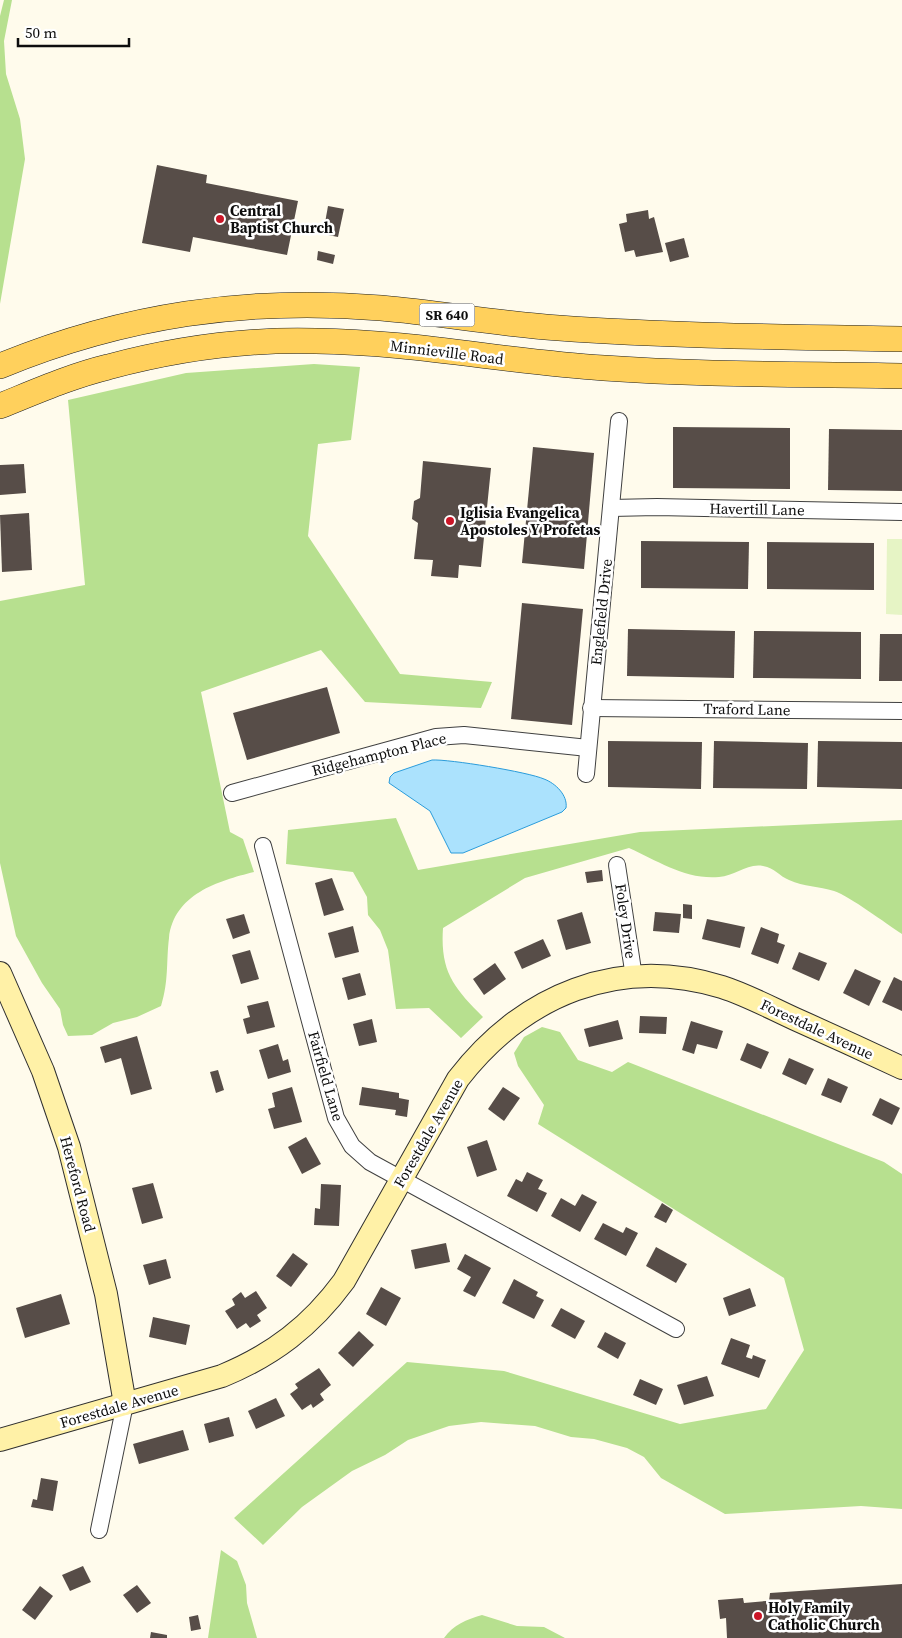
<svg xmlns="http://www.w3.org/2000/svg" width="902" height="1638" font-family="'Source Serif 4',serif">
<rect width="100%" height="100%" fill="#fffbec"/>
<g fill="#b7e08f">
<path d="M4 0H12L4 41 6 74 20 119 25 159 0 304V16Z"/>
<path d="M314 364 360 367 351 440 318 444 308 536 400 674 492 682 481 708 365 702 321 650 201 692 230 832 243 839 254 872C218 881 174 894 169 938 166 963 169 980 161 1006L137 1017 113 1023 92 1035 68 1036 63 1025 60 1009 42 983 16 936 0 863V601L85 585 68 400 186 373Z"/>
<path d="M396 818 418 870 640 832 902 820V934C885 923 851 897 834 891 819 886 804 887 789 880 779 876 775 868 763 866 747 863 735 876 719 877 686 880 658 861 629 848L525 878 443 928C440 972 454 988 483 1017L461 1038 429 1008 396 1009 388 950 380 930 368 915 367 897 353 872 286 864 288 830Z"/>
<path d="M542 1027 560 1032 578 1060 612 1072 628 1062 884 1162 902 1174V1509L861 1506 725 1514 661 1478 644 1457 627 1448 594 1439 571 1437 535 1426 481 1422 449 1426 408 1440 385 1455 352 1471 302 1507 263 1545 234 1518 407 1362 504 1371 680 1424 766 1409 804 1350 784 1278 538 1124 544 1105 518 1066 514 1053 524 1037Z"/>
<path d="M221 1550 237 1561 246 1585 247 1603 257 1638H208Z"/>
<path d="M482 1615 517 1626 544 1627 565 1638H444C454 1624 466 1620 482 1615Z"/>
</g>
<path fill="#e6f4c5" d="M887 539H902V615L886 614Z"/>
<path fill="#abe2fd" stroke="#2a9cdb" d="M432 760C449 759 528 772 544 779 555 783 568 795 566 808L562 812 463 853H451L430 811 389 783 390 777 394 773Z"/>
<g fill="#574d48">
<path d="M157 165 207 175 206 183 298 201 287 255 193 237 190 252 142 243Z"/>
<path d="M328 206 344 209 338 237 323 234Z"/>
<path d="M648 210 649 219 654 217 663 252 636 257 634 250 625 252 619 224 627 222 626 214Z"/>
<path d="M684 238 689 257 670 262 665 243Z"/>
<path d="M318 251 335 255 333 264 317 260Z"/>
<path d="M673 427 790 428V489L673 488Z"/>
<path d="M829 429 902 430V491L828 490Z"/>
<path d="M533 447 594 453 584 569 522 563Z"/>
<path d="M423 461 491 468 481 567 459 565 458 578 431 576 433 560 414 559 418 523 412 519 414 501 420 498Z"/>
<path d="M24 464 26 493 0 495V465Z"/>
<path d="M29 513 32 570 2 572 0 515Z"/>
<path d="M641 541 749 542 748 589 641 588Z"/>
<path d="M767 542 874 543V590L767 589Z"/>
<path d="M522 603 583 609 572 725 511 719Z"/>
<path d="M628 629 735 631 734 678 627 676Z"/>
<path d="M754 631 861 632V679L753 678Z"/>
<path d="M880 634H902V681H879Z"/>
<path d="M327 687 340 733 247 760 233 713Z"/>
<path d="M608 741 702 742 701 789 608 787Z"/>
<path d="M714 741 808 743 807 789 713 788Z"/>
<path d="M818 741 902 742V789L817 787Z"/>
<path d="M602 870 603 881 587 883 585 872Z"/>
<path d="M332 878 344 910 324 916 315 883Z"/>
<path d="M683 904 692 905V919L683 918Z"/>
<path d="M582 912 591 943 566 950 557 920Z"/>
<path d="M655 912 681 914 679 933 653 931Z"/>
<path d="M244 914 250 933 233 939 226 919Z"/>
<path d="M707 919 745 927 740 948 702 939Z"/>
<path d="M353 926 359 952 335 958 328 933Z"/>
<path d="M761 927 779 934 777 942 785 945 778 964 751 954Z"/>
<path d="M543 939 551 956 522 969 514 952Z"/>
<path d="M250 950 259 979 241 984 232 955Z"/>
<path d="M799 952 827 963 819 981 792 969Z"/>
<path d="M495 963 506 979 484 995 473 979Z"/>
<path d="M855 969 881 981 869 1006 843 993Z"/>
<path d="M360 973 366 995 348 1000 342 978Z"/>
<path d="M894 977 902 981V1011L882 1002Z"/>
<path d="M268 1001 275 1027 247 1034 243 1019 250 1017 247 1006Z"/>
<path d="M640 1016 667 1017 666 1034 639 1033Z"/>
<path d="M372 1019 377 1042 359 1046 353 1024Z"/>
<path d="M618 1020 623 1039 589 1047 584 1029Z"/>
<path d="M691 1021 723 1031 717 1049 697 1044 694 1054 682 1050Z"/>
<path d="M137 1036 152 1089 131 1095 121 1058 105 1063 100 1047Z"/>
<path d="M747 1043 769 1052 761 1069 740 1060Z"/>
<path d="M278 1044 283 1061 288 1059 291 1072 268 1079 259 1050Z"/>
<path d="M789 1058 814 1069 806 1085 782 1074Z"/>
<path d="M218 1070 224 1090 216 1093 210 1072Z"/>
<path d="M828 1078 848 1087 841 1103 821 1095Z"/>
<path d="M292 1087 302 1122 274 1129 268 1109 275 1107 272 1093Z"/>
<path d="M362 1087 399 1093V1098L409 1100 407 1117 395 1115 396 1110 359 1105Z"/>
<path d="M503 1087 520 1098 504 1121 488 1109Z"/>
<path d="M880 1098 900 1108 892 1125 872 1115Z"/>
<path d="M306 1137 321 1164 302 1174 288 1147Z"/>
<path d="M487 1140 497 1170 477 1177 467 1147Z"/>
<path d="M527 1172 543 1180 538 1189 547 1193 537 1212 507 1196 516 1179 522 1182Z"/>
<path d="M153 1183 163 1218 142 1224 132 1188Z"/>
<path d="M321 1184 341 1185 339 1226 314 1225 315 1208 320 1209Z"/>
<path d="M582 1194 597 1202 580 1232 551 1216 561 1198 575 1206Z"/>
<path d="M662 1203 673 1210 666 1223 654 1217Z"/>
<path d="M603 1223 623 1233 626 1227 638 1233 626 1256 594 1239Z"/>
<path d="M446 1243 450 1262 415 1269 411 1250Z"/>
<path d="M656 1247 687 1264 676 1283 646 1266Z"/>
<path d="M293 1253 308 1264 291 1287 276 1276Z"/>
<path d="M465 1254 491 1268 475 1297 463 1291 471 1277 457 1269Z"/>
<path d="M166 1259 171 1278 149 1285 143 1265Z"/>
<path d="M514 1279 538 1292 536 1296 544 1300 534 1319 502 1303Z"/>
<path d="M381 1287 401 1298 386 1326 366 1314Z"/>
<path d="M750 1288 756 1306 729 1316 723 1298Z"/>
<path d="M256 1291 267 1308 257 1315 261 1321 250 1328 246 1323 237 1329 225 1311 235 1305 232 1299 241 1292 245 1298Z"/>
<path d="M61 1294 70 1324 25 1338 16 1308Z"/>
<path d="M561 1308 585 1321 575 1339 551 1326Z"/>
<path d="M153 1317 190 1325 186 1345 149 1337Z"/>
<path d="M359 1331 374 1345 353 1367 338 1353Z"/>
<path d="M605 1332 626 1343 618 1359 597 1347Z"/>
<path d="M731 1338 750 1345 746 1357 752 1359 753 1355 766 1360 759 1378 721 1364Z"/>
<path d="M319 1368 331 1385 320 1394 324 1400 313 1408 311 1404 302 1410 290 1394 298 1388 295 1384Z"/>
<path d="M707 1376 714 1396 684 1405 677 1385Z"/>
<path d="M640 1379 663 1389 656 1405 633 1395Z"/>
<path d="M276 1398 285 1416 256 1429 248 1411Z"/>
<path d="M229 1417 234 1436 209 1443 204 1424Z"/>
<path d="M183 1430 189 1450 139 1464 133 1444Z"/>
<path d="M41 1478 58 1481 53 1511 31 1507 33 1499 37 1500Z"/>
<path d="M83 1566 91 1582 70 1591 62 1575Z"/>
<path d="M902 1584V1638H727L726 1618 720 1619 718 1600 743 1598 744 1603 766 1601H769L770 1593Z"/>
<path d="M137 1585 151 1603 137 1613 123 1595Z"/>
<path d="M40 1586 53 1596 35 1620 22 1610Z"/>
<path d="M198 1615 201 1629 191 1631 189 1617Z"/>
<path d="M151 1632 167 1635V1638H150Z"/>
</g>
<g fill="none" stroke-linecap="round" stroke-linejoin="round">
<g stroke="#404040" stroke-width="18">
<g id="street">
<path d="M611 508 657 507 902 512"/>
<path d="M591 708 902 711"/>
<path d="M586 774 619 421"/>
<path d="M232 793 436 737 464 735 588 748"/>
<path d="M263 846 336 1118 352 1146 370 1162 676 1329"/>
<path d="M617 865 634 977"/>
<path d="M99 1530 125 1404"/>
</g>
</g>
<g stroke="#2f2f2f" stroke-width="24">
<g id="secondary">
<path d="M0 973 43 1071 69 1147 106 1294 125 1404"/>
<path d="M0 1440 222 1376C273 1355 311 1326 344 1281L458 1079C523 995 618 955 722 987 747 995 771 1008 795 1019 831 1035 866 1051 902 1068"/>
</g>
</g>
<g stroke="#1e1e1e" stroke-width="26">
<g id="primary">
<path d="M0 366C124 315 247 297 381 308 440 313 499 324 559 328 673 336 788 337 902 339"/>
<path d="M0 406C35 392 71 376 108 367 175 349 247 339 316 341 413 342 508 362 604 368 703 375 803 374 902 376"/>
</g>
</g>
<use href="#street" stroke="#fff" stroke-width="16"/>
<use href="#secondary" stroke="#fff1a7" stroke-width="22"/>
<use href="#primary" stroke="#ffd05c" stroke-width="25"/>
</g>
<g fill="#cb1627" stroke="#fff" stroke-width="2">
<circle cx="220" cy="219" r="5"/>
<circle cx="450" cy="521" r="5"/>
<circle cx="758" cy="1616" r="5"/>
</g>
<g text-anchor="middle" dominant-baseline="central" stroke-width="5" stroke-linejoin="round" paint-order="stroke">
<rect fill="#fff" stroke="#565656" stroke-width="1" x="419.5" y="303.5" width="55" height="23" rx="4"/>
<g font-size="14" font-weight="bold" fill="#0d0d0d">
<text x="447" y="315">SR 640</text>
</g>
<g font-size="15" font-weight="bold" fill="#0d0d0d" stroke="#fff" text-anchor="start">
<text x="230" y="210">Central<tspan x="230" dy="17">Baptist Church</tspan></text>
<text x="460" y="512">Iglisia Evangelica<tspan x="460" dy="17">Apostoles Y Profetas</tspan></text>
<text x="768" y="1607">Holy Family<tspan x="768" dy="17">Catholic Church</tspan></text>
</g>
<g font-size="15" fill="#0d0d0d" stroke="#fff">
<text transform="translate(447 352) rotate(7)">Minnieville Road</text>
<text transform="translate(757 509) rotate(1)">Havertill Lane</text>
<text transform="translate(601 612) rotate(-84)">Englefield Drive</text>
<text transform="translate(747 709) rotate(1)">Traford Lane</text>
<text transform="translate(379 754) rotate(-14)">Ridgehampton Place</text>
<text transform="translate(626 921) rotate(82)">Foley Drive</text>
<text transform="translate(817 1029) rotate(25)">Forestdale Avenue</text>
<text transform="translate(326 1076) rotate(74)">Fairfield Lane</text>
<text transform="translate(428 1133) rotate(-60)">Forestdale Avenue</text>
<text transform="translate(78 1184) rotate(75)">Hereford Road</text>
<text transform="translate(119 1406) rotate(-16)">Forestdale Avenue</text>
</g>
</g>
<path d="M18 38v8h111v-8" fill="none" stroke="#0d0d0d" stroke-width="2.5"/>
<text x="25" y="38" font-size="15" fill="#0d0d0d" stroke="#ffffff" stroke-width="4" paint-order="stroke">50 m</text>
</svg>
